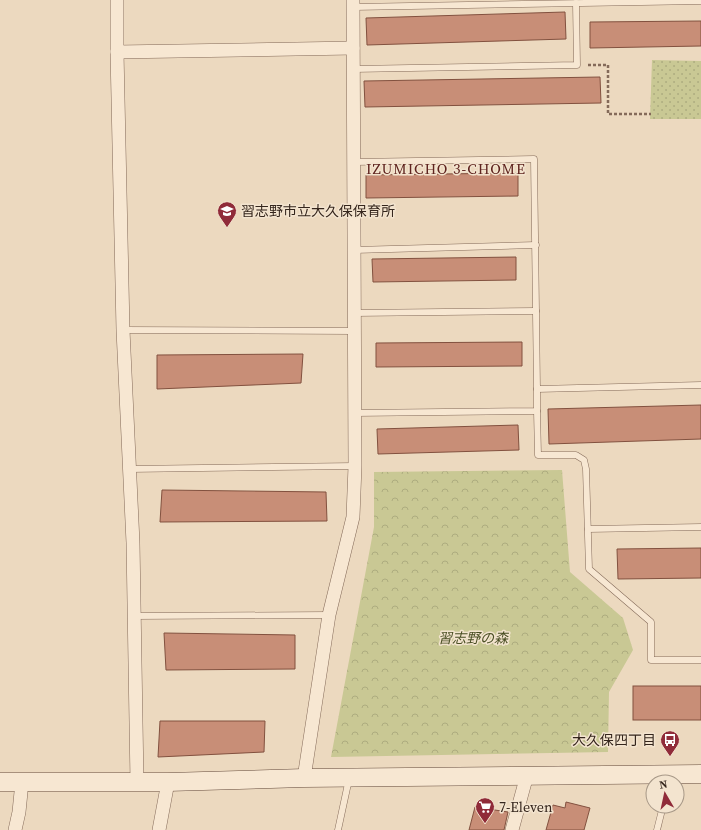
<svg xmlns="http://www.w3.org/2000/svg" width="701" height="830" font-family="'Source Serif 4','Noto Sans JP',serif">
<defs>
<pattern id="forest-crowns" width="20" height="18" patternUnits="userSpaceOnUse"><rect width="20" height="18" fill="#c9c894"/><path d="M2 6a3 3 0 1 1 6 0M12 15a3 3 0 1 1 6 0" fill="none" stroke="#adac7f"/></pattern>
<pattern id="park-dots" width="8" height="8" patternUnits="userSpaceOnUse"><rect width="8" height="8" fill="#c9c894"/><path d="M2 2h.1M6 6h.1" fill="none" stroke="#adac7f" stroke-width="1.8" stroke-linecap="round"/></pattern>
</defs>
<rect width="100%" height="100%" fill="#ecd9bf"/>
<path fill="url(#forest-crowns)" d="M562 470 570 572 623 618 633 650 609 692 608 752 331 757 374 527V472Z"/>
<path fill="url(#park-dots)" d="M652 60 701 61V119H650Z"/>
<g fill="#c88e77" stroke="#82513f">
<path d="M565 12 566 39 367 45 366 18Z"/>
<path d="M701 21V46L590 48V22Z"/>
<path d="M600 77 601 103 365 107 364 81Z"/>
<path d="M518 173V196L366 198V175Z"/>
<path d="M516 257V280L373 282 372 259Z"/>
<path d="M522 342V366L376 367V343Z"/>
<path d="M303 354 301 383 157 389V355Z"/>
<path d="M701 405V439L549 444 548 409Z"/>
<path d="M518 425 519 450 378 454 377 429Z"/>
<path d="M162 490 326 492 327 521 160 522Z"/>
<path d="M701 548V578L618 579 617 549Z"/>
<path d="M164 633 295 635V669L166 670Z"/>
<rect x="633" y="686" width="68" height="34"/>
<path d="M160 721H265L264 752 158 757Z"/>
<path d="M566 802 590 808 584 830H546L553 805 565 808Z"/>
<path d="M475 807 508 812 504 830H469Z"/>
</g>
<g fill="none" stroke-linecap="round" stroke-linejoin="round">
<g stroke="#846a59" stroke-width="7">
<g id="lane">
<path d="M353 7 701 1"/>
<path d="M353 69 577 65 576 3"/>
<path d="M353 162 534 159 537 389 701 385"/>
<path d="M354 250 536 245"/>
<path d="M354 313 536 311"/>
<path d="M123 330 354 331"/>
<path d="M537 411 538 455H576L584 460 586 469 589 569 651 622V660H701"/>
<path d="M354 413 537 411V389"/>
<path d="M129 469 355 466"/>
<path d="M588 529 701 527"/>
<path d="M134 616 329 615"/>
<path d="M338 830 349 779"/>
<path d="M657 830 663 806"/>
</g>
</g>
<g stroke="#846a59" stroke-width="14">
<g id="street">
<path d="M117 0V52L123 330 133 543 137 782"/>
<path d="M117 52 353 48"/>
<path d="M304 778 329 615 353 517 355 466 353 0"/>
<path d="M15 830 19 812 22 782"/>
<path d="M159 830 168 782"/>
<path d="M512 830 527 775"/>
</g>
</g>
<g stroke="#654b3c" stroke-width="19">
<path id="secondary" d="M0 782H168L304 778 701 774"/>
</g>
<path stroke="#846a59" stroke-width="2.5" stroke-dasharray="3 2" stroke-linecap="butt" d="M588 65H608V114H651"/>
<use href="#lane" stroke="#f7e7d2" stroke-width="6"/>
<use href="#street" stroke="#f7e7d2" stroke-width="13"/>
<use href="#secondary" stroke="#f7e7d2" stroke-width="18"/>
</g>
<defs>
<g id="school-pin" transform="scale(1)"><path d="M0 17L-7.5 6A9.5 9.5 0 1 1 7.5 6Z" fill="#902b39" stroke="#f3e4cf"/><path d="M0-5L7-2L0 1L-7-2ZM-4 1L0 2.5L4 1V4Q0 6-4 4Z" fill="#fff"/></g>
<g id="bus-pin" transform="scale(1)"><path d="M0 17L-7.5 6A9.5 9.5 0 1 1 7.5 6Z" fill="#902b39" stroke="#f3e4cf"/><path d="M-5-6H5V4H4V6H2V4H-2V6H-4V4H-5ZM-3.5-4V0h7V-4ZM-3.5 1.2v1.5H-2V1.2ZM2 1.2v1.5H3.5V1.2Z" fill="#fff"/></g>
<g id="supermarket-pin" transform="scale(1)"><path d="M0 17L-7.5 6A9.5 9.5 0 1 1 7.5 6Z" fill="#902b39" stroke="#f3e4cf"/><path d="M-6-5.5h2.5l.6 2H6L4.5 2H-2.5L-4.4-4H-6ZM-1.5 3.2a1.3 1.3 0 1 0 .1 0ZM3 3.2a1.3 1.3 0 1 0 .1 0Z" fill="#fff"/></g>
</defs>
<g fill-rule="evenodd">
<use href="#school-pin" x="227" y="211"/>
<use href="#bus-pin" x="670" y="740"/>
<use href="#supermarket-pin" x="485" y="807"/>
</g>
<g text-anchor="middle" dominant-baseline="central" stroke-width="3" stroke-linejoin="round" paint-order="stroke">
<g font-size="14" fill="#34251c" stroke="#f3e4cf" text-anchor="start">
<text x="241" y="211">習志野市立大久保保育所</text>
<text x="656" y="740" text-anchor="end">大久保四丁目</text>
<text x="499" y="807">7-Eleven</text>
</g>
<g font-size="14" font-style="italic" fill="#4a4f24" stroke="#f3e4cf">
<text x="473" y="638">習志野の森</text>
</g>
<g font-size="15" letter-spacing="1" fill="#5e231e" stroke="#f3e4cf">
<text x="446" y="168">IZUMICHO 3-CHOME</text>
</g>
</g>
<g transform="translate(665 794) rotate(351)"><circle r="19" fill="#f3e4cf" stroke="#a79887"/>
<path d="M0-3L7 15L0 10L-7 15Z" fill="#902b39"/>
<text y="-6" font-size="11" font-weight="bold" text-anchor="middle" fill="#34251c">N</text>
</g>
</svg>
